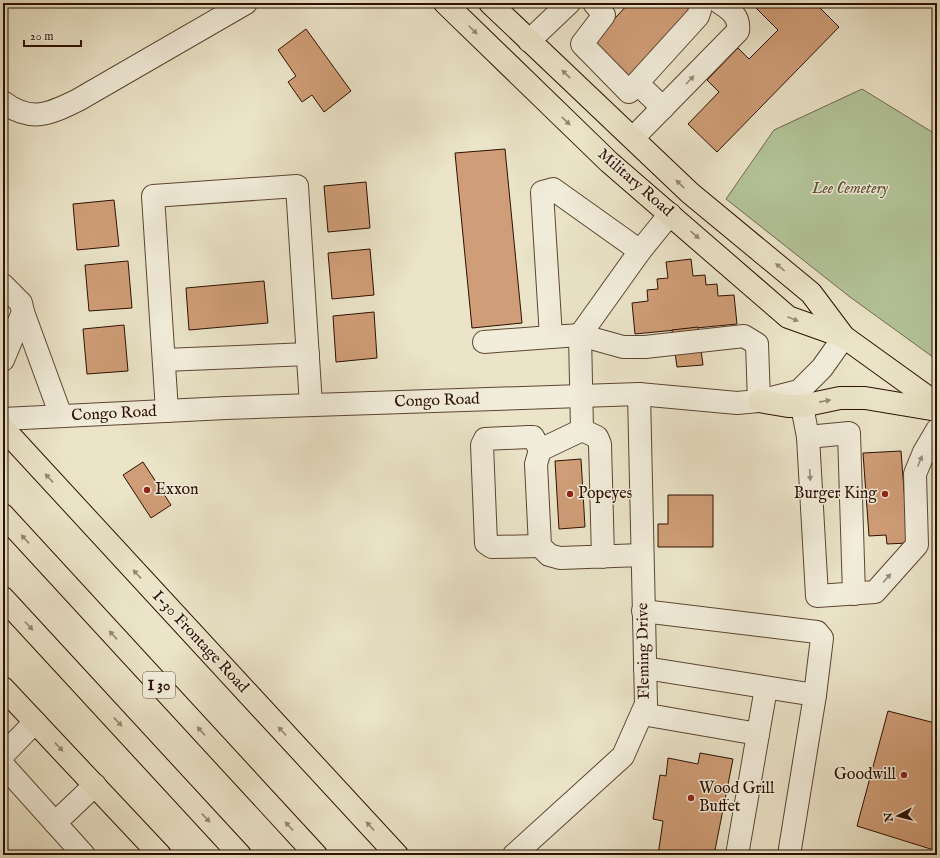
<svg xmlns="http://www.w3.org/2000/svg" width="940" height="858" font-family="'IM FELL English',serif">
<rect width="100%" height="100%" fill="#ebe4c8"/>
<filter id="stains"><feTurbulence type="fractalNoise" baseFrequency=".005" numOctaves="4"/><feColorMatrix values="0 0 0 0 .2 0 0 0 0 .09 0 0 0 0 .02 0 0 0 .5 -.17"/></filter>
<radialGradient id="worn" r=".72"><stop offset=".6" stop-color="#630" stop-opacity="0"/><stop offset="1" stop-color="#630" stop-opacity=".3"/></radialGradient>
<path fill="#b3c599" stroke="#706a4c" d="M862 89 937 135V360L850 297 726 199 774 130Z"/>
<g fill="#cf9d77" stroke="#2d1000">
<path d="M629 3H698L629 76 593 42Z"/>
<path d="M751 3H815L839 27 717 152 688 124 719 92 707 80 738 48 749 59 778 30Z"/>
<path d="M306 29 351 91 324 112 312 95 302 102 288 82 296 76 278 50Z"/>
<path d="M505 149 522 323 472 328 455 153Z"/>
<path d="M366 182 370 228 328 232 324 186Z"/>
<path d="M114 200 119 246 77 250 73 204Z"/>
<path d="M370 249 374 295 332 299 328 253Z"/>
<path d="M691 259 693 276 705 275 706 285 717 284 718 296 734 295 737 324 635 334 632 303 648 301 647 290 658 289 657 279 668 278 666 262Z"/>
<path d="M128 261 132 308 89 311 85 265Z"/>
<path d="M264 281 268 323 189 330 186 288Z"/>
<path d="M374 312 377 358 336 362 333 316Z"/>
<path d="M124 325 128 371 87 374 83 329Z"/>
<path d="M698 327 703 365 677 367 672 330Z"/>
<path d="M901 451 908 543 887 544 886 535 869 536 863 453Z"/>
<path d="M581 459 585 527 559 529 555 461Z"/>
<path d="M143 462 171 505 151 518 123 475Z"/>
<path d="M668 495H713V547H658V524H668Z"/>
<path d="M888 711 935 723 937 717V851L857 826Z"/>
<path d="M700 753 733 759 714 855H716H658L663 821 653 819 660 775 666 776 668 758 698 764Z"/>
</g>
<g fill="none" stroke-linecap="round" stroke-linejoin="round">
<g stroke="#5c4532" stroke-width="24">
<g id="minor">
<path d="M594 3 604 15 582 44 629 92 698 16 702 3"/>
<path d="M529 41 569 3"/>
<path d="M637 83 663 108"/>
<path d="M3 102C31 123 50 114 78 100L246 3"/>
<path d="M633 138 738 31C740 17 731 10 720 3"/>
<path d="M640 251 553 189 542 192 551 337 580 335 623 347H645L744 336 757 344 759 401"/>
<path d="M3 285 21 303 23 312 3 360"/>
<path d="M23 312 61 416"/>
<path d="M484 342 551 337"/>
<path d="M164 360 308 354"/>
<path d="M799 391 808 437 817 596 875 592 917 545 915 474 924 452 937 430"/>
<path d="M167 411 153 196 297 186 311 405"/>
<path d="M3 419 226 408 639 394 737 403 759 401 799 391 822 368 844 337"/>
<path d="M582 430 580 335 640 251 670 214"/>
<path d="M808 437 849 433 854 594"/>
<path d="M540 546 492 547 486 543 482 445 485 439 528 437H533L540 450"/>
<path d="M603 557 600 444 597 437 582 430 540 450 536 464 540 546 549 555 560 558 642 555"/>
<path d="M643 611 817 632 822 638 815 695"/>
<path d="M645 668 815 695 789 855"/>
<path d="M642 714 758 734"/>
<path d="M3 755 35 722"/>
<path d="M3 765 84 855"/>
<path d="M55 823 95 785"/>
<path d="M514 855 623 756 646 704 639 394"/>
<path d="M737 855 766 688"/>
</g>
</g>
<g stroke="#2d1000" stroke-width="24">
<g id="major">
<path d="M445 3 609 162 788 317 844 337"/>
<path d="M490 3 690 193 811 293 844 337 937 404"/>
<path d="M759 401 788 406H802L840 398H865L937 410"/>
<path d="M3 428 397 855"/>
<path d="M3 688 160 855"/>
</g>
</g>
<g stroke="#2d1000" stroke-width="24">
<g id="highway">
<path d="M3 515 316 855"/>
<path d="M3 598 240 855"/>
</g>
</g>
<use href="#minor" stroke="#f2eddb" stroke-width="22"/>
<use href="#major" stroke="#ebe4c8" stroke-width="22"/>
<use href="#highway" stroke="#ebe4c8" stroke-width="22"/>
</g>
<defs><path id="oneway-solid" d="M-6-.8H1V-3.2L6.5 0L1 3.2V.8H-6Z"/></defs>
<g fill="#96856e">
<use href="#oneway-solid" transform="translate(473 30) rotate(45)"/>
<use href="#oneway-solid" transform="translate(566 74) rotate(-136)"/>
<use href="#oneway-solid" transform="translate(566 121) rotate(44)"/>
<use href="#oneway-solid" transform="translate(680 184) rotate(-136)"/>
<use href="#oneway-solid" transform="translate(695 235) rotate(41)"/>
<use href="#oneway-solid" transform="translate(780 267) rotate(-141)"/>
<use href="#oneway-solid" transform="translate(793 319) rotate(22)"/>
<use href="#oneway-solid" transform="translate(825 401) rotate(-11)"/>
<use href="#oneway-solid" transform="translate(49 478) rotate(-133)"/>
<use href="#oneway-solid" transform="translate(25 539) rotate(-133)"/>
<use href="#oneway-solid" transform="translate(137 574) rotate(-133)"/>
<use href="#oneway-solid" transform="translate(29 626) rotate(47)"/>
<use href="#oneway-solid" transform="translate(113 635) rotate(-133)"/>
<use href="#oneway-solid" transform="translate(118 722) rotate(47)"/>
<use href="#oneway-solid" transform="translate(201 731) rotate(-133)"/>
<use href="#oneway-solid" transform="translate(282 731) rotate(-133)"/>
<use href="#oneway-solid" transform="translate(59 747) rotate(47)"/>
<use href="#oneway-solid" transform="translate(206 818) rotate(47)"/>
<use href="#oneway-solid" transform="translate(289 826) rotate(-133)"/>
<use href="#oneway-solid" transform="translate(370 826) rotate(-133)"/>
</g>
<g fill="#998a78">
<use href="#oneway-solid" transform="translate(690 80) rotate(-46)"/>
<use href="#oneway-solid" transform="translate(920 461) rotate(-68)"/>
<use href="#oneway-solid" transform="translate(810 475) rotate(87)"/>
<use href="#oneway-solid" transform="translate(887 578) rotate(-48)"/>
</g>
<g fill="#8f2418" stroke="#f2eddb" stroke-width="1.5">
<circle cx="147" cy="490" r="4"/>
<circle cx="570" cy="494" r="4"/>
<circle cx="885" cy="494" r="4"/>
<circle cx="904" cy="775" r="4"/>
<circle cx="691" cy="798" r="4"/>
</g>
<g text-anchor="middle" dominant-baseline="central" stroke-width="3" stroke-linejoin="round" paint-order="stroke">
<rect fill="#f2eddb" stroke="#685242" stroke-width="1" x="143" y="672" width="32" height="26" rx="3"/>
<g font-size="15" font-weight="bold" fill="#2d1000">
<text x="159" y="685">I 30</text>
</g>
<g font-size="16" fill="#2d1000" stroke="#f2eddb">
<text transform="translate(635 183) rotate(41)">Military Road</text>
<text transform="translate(437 401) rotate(-2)">Congo Road</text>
<text transform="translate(114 414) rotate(-3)">Congo Road</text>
<text transform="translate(200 642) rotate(47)">I-30 Frontage Road</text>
<text transform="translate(644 651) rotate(-91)">Fleming Drive</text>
</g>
<g font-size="16" font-style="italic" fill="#5c4f36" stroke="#f2eddb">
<text x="850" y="189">Lee Cemetery</text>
</g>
<g font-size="16" fill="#2d1000" stroke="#f2eddb" text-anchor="start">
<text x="155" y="490">Exxon</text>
<text x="578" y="494">Popeyes</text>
<text x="877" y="494" text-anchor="end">Burger King</text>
<text x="896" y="775" text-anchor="end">Goodwill</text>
<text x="699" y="789">Wood Grill<tspan x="699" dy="18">Buffet</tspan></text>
</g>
</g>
<rect width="940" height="858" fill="none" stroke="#ebe4c8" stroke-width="16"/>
<rect x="4" y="4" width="932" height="850" fill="none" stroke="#2d1000" stroke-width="2"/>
<rect x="8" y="8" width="924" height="842" fill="none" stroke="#2d1000"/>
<g transform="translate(898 816) rotate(263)" stroke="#f2eddb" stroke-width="3" paint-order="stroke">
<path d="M0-3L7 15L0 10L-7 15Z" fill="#2d1000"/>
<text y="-6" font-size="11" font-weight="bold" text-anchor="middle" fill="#2d1000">N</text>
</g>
<path d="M24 40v6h57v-6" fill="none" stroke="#2d1000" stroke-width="2"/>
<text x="30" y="40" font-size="12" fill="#2d1000" stroke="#f2eddb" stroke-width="3" paint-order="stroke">20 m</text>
<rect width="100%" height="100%" filter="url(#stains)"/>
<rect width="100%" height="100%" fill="url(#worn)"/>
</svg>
